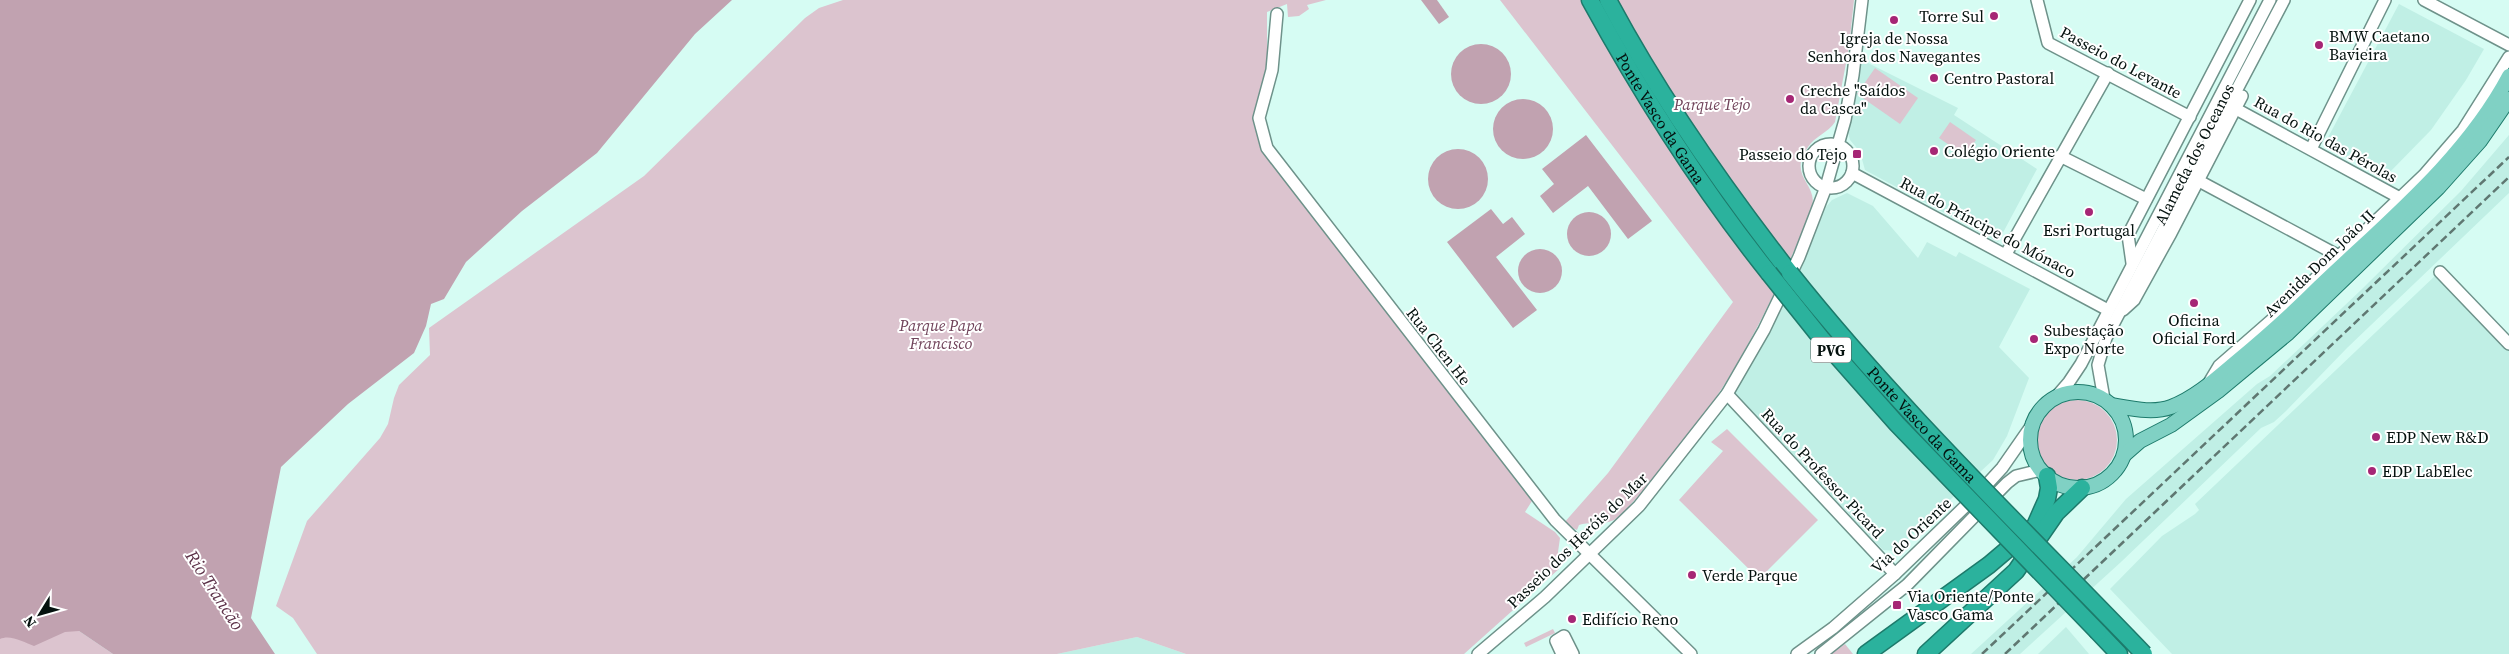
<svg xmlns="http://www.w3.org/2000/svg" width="2509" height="654" font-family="'Source Serif 4',serif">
<rect width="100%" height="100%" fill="#d6fcf3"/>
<g fill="#c0efe5">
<path d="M2399 4 2484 49 2466 80 2431 130 2385 177 2324 145Z"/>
<path d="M1860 59 1958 108 1954 115 2037 169 1998 242 1865 170 1860 152 1850 140 1848 132Z"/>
<path d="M2509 135V193L2347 348 2286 411 2274 422 2261 428 2121 562 2020 654H1971L2077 557 2126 499 2257 384 2270 376 2361 290 2461 191Z"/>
<path d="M1847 193 1873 206 1918 258 1927 242 1956 257 1959 252 2030 289 1999 347 2029 378 2007 436 1993 460 1895 551 1883 550 1735 393 1791 293 1826 207 1832 200Z"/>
<path d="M2437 274 2509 351V654H2172L2110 589 2162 536 2195 514 2199 510 2195 504Z"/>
<path d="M2066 627 2089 654H2038Z"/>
<path d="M1137 637 1186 654H1057Z"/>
</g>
<g fill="#dcc4cf">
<path d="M843 0H1326L1307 5 1309 9 1299 16 1288 17 1287 4 1267 12V72L1259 139 1266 156 1532 501 1525 512 1555 532 1560 538 1558 552 1559 569 1464 654H1186L1137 637 1057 654H317L293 618 276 606 307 521 380 438 388 424 394 398 399 385 430 355 429 328 644 176 805 18 819 8Z"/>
<path d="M1500 0H1854L1849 47 1835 122C1828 133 1815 136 1808 147 1787 176 1818 184 1812 206 1805 229 1794 251 1784 272 1748 351 1703 428 1643 491 1634 500 1625 512 1614 520 1602 526 1591 521 1579 525L1577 530 1563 524 1608 473 1733 302Z"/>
<path d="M1875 68 1918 98 1900 124 1857 94Z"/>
<path d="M1950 122 1976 140 1965 156 1939 138Z"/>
<circle cx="2077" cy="440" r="40"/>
<path d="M1727 429 1818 520 1759 579 1679 500 1723 451 1711 442Z"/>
<path d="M0 541 79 631 113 654H0Z"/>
<path d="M1553 629 1555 633 1526 647 1524 643Z"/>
<path d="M1845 644 1853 654H1831Z"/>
</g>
<g fill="#c1a2b0">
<path d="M0 0H732L695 34 597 153 522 211 466 262 444 299 431 304 426 326 414 353 348 404 281 467 251 618 275 654H113L79 631 65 632 34 646C24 642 10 634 0 639Z"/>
<path d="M1421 0H1437L1449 17 1439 24Z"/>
<circle cx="1481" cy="74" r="30"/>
<circle cx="1523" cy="129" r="30"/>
<path d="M1586 135 1652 221 1628 239 1588 186 1553 213 1540 196 1554 184 1542 169Z"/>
<circle cx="1458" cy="179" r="30"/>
<path d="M1491 209 1503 224 1512 217 1525 234 1496 257 1537 310 1513 328 1447 242Z"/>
<circle cx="1589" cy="234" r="22"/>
<circle cx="1540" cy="271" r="22"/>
</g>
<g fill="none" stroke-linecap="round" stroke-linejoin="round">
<g stroke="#6e928a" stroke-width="14">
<g id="minor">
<path d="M2037 0 2048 43 2190 117"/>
<path d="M2424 0 2509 45"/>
<path d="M1277 14 1272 70 1259 118 1267 148 1555 520 1691 654"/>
<path d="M2236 109 2400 198"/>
<circle cx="1831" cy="166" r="22"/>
<path d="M2311 149 2385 0"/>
<path d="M2060 156 2146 199"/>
<path d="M1852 173 2108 310"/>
<path d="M2199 181 2339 256"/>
<path d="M2006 254 2108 73"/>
<path d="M2132 263 2128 235 2250 0"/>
<path d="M2440 272 2509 344"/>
<path d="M2123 310 2134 300 2171 233 2242 96"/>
<path d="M2210 381 2219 366 2274 318 2424 175 2463 130 2509 57"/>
<path d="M1727 394 1895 574"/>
<path d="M2056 397 2069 382 2081 364 2270 0"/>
<path d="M2104 399 2098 365 2106 338 2284 0"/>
<path d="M1478 654 1545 597 1639 506 1727 394 1764 330 1799 257 1826 187 1845 120 1853 75 1862 0"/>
<path d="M1562 654 1556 641 1564 636 1573 654"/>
<path d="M1797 654 1833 628 1895 574 1979 493 2002 468 2032 425"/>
<path d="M1821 654 1907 585 2007 483 2016 476 2041 470"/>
</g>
</g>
<g stroke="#1d7a6b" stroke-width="16">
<g id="major">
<circle cx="2078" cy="440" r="48"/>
<path d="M2111 405C2130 408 2152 414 2171 407 2195 398 2216 379 2236 362 2265 338 2293 313 2320 286 2387 222 2465 159 2509 76"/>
<path d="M2124 455 2140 441 2171 425 2218 391 2288 333 2438 188 2480 141 2509 99"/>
</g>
</g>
<g stroke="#1d7a6b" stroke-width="19">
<g id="highway">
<path id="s1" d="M1590 0C1642 95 1701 188 1769 273"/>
<path d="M1608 0C1659 96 1723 187 1790 273"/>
<path d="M2098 632 2119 654"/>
<path d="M1866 654 1989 565 2035 526 2047 499 2049 488 2047 476"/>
<path d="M1926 654 2016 571 2056 513 2082 488"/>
</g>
</g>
<use href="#minor" stroke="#fff" stroke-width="11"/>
<use href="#major" stroke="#80d1c4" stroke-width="14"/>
<use href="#highway" stroke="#2bb29d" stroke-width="16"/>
<g stroke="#5f7771" stroke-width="2.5" stroke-dasharray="8 4" stroke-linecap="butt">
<path d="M1982 654 2509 157"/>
<path d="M2005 654 2509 177"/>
</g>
<g stroke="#1d7a6b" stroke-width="19" stroke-linecap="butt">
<g id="highway-bridge">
<path d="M1769 273 1821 338 1897 424 2098 632"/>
<path id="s2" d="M1790 273C1898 409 2024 529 2144 654"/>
</g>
</g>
<use href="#highway-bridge" stroke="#2bb29d" stroke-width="16"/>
</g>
<g fill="#a62675" stroke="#fff" stroke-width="2">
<circle cx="1994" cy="16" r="5"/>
<circle cx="1894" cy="20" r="5"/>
<circle cx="2319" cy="45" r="5"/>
<circle cx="1934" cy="78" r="5"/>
<circle cx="1790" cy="99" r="5"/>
<circle cx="1934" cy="151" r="5"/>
<rect x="1852" y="149" width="10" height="10" rx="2.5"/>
<circle cx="2089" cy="212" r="5"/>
<circle cx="2194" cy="303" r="5"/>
<circle cx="2034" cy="339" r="5"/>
<circle cx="2376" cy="437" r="5"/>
<circle cx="2372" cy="471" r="5"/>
<circle cx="1692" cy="575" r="5"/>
<rect x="1892" y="600" width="10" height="10" rx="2.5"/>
<circle cx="1572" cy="619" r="5"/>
</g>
<g text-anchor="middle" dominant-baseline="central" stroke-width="4" stroke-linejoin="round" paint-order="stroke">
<rect fill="#fff" stroke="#4f5856" stroke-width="1" x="1811" y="337.5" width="40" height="25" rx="4"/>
<g font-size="15" font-weight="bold" fill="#04110e">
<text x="1831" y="350">PVG</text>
</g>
<g font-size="16" fill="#04110e" stroke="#fff" text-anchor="start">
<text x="1984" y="16" text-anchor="end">Torre Sul</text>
<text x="2329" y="36">BMW Caetano<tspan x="2329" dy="18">Bavieira</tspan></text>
<text x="1894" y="38" text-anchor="middle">Igreja de Nossa<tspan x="1894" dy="18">Senhora dos Navegantes</tspan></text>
<text x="1944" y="78">Centro Pastoral</text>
<text x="1800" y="90">Creche "Saídos<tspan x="1800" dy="18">da Casca"</tspan></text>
<text x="1944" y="151">Colégio Oriente</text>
<text x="1847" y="154" text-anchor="end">Passeio do Tejo</text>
<text x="2089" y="230" text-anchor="middle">Esri Portugal</text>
<text x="2194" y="320" text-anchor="middle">Oficina<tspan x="2194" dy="18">Oficial Ford</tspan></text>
<text x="2044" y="330">Subestação<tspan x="2044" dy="18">Expo Norte</tspan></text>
<text x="2386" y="437">EDP New R&amp;D</text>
<text x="2382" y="471">EDP LabElec</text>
<text x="1702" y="575">Verde Parque</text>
<text x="1907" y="596">Via Oriente/Ponte<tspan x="1907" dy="18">Vasco Gama</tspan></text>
<text x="1582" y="619">Edifício Reno</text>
</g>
<g font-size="16" fill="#04110e" stroke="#fff">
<text transform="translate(2121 62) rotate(28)">Passeio do Levante</text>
<text stroke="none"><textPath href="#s1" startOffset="138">Ponte Vasco da Gama</textPath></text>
<text transform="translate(2326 139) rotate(29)">Rua do Rio das Pérolas</text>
<text transform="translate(2194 154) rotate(-63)">Alameda dos Oceanos</text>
<text transform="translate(1988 227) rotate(28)">Rua do Príncipe do Mónaco</text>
<text transform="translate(2319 263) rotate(-44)">Avenida Dom João II</text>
<text transform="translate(1439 346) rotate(52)">Rua Chen He</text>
<text stroke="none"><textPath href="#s2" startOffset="201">Ponte Vasco da Gama</textPath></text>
<text transform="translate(1823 473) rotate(47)">Rua do Professor Picard</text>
<text transform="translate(1911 535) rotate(-43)">Via do Oriente</text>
<text transform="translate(1577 540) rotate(-44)">Passeio dos Heróis do Mar</text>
</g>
<g font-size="16" font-style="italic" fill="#70435a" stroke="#fff">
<text x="1712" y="104">Parque Tejo</text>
<text x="941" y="325">Parque Papa<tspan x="941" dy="18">Francisco</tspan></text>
</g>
<g font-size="18" font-style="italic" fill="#5c3148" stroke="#fff">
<text transform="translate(215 590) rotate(57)">Rio Trancão</text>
</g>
</g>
<g transform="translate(40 614) rotate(233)" stroke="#ffffff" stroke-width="4" paint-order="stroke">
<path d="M0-4L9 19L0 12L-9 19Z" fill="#04110e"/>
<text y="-8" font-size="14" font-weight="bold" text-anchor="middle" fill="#04110e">N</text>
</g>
</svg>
